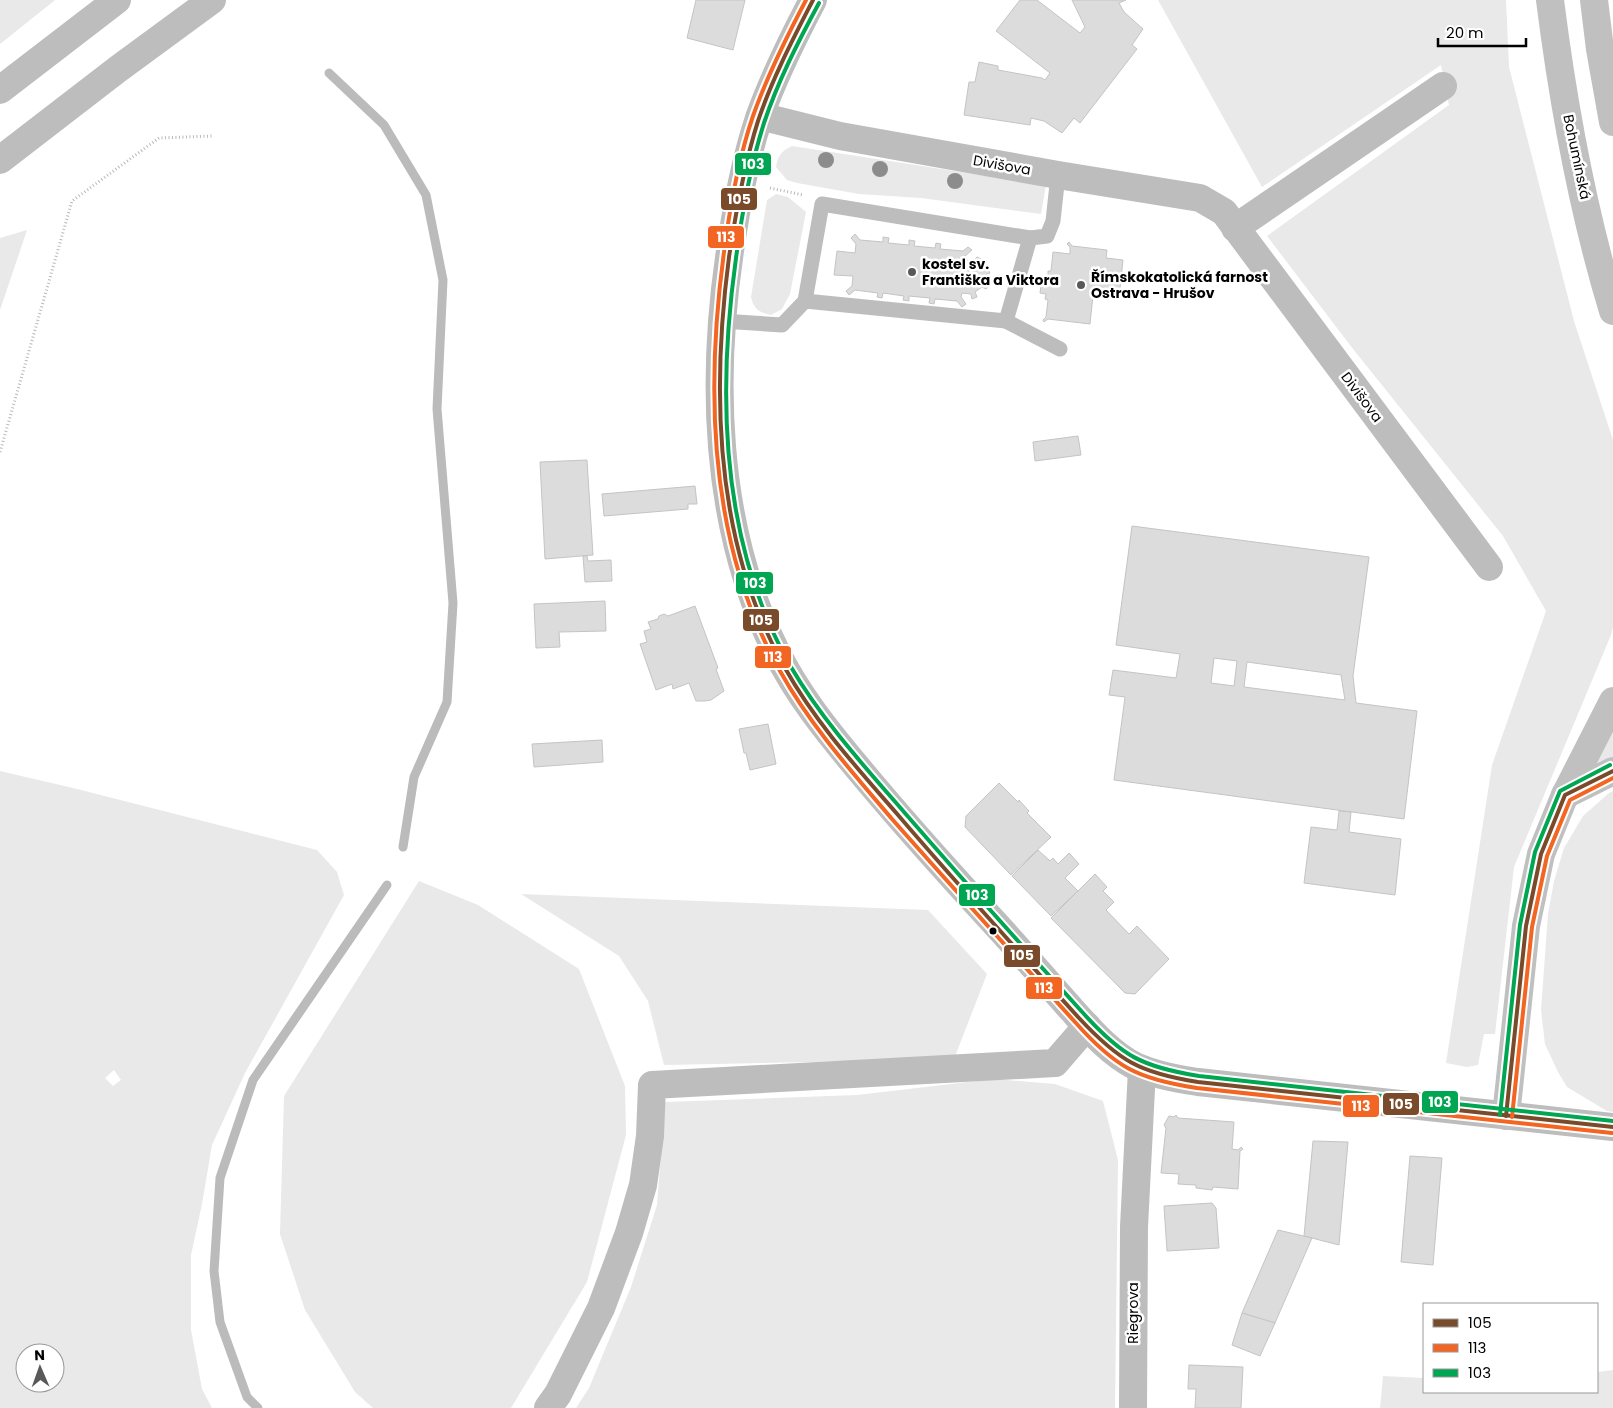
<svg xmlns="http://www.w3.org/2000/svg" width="1613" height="1408" font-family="Poppins,sans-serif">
<rect width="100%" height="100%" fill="#fff"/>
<g fill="#e9e9e9" fill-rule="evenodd">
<path d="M0 0H55L0 44Z"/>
<path d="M1158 0H1506L1509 67 1574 321 1613 440V627L1611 635 1514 867 1495 1034H1484L1478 1065 1467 1067 1446 1063 1492 765 1546 611 1503 536 1353 349 1267 236 1449 105 1441 65 1262 187Z"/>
<path d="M792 146 1046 185 1041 214 921 198 859 194 797 183 787 180 776 167C778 156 781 151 792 146Z"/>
<path d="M776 194 788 197 806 212 790 294 782 309 771 315C758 312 754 309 751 297L767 200Z"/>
<path d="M27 230 0 310V238Z"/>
<path d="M1613 725V758L1589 770Z"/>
<path d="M0 771 73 788 317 850 337 872 344 895 245 1073 212 1145 202 1204 191 1255V1330L202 1389 212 1408H0ZM114 1070 121 1080 113 1086 105 1078ZM25 1353H55V1383H25Z"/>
<path d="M1613 791V1112L1607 1111 1567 1087 1558 1072 1545 1044 1541 1010 1548 914 1554 881 1564 848 1583 816 1609 793Z"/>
<path d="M419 881 478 905 579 969 625 1086 626 1135 587 1282 511 1408H373L355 1392 305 1310 280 1234 284 1096Z"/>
<path d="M521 894 928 910 987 974 954 1059 664 1065 648 1001 619 956Z"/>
<path d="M994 1079 1055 1084 1103 1101 1118 1160 1115 1408H576L589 1388 631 1287 657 1205 665 1102 857 1095Z"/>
<path d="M1613 1370V1408H1380L1383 1376 1424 1378V1392H1597V1372Z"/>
</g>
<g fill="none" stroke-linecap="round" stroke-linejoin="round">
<g stroke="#bbb" stroke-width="9">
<path d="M329 73 384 125 426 195 443 280 437 409 453 603 447 702 414 777 403 847"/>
<path d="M258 1408 247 1397 220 1322 214 1271 220 1178 253 1080 387 885"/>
</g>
</g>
<g fill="#dcdcdc" stroke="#c4c4c4" fill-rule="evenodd">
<path d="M696 0H745L733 50 687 38Z"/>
<path d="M1020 0H1037L1080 33 1085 27 1072 0H1126L1119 3 1124 12 1143 29 1132 45 1137 49 1080 123 1074 118 1062 133 1044 121 1031 118 1030 125 964 115 969 82H975L979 62 998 66V70L1042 78 1045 80 1050 73 996 31Z"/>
<path d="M855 234 860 240 883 242V237L889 238 888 243 909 245V240L915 241 914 246 935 248 936 243 941 244 940 249 963 251 968 247 972 250 966 255 965 260 974 261 977 257 981 259 978 264 984 270 988 269 990 273 985 275 984 283 989 285 986 289 982 287 975 292 977 297 972 299 971 294 962 293 961 297 966 304 962 307 957 301 935 299 934 304 929 303 930 298 909 296V301L903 300 904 296 883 293 882 298 877 297 878 293 855 290 849 295 846 291 852 286 853 276 834 275 837 251 855 253 856 244 851 238Z"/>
<path d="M1069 242 1072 246 1107 250 1106 258 1123 260 1119 298 1093 295 1090 324 1048 319 1044 322 1043 320 1046 317 1048 300 1045 299 1046 294 1040 293 1042 276H1048V271H1051L1053 252 1070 254V247L1067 244Z"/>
<path d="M1078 436 1081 455 1035 461 1033 442Z"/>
<path d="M587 460 593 555 545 559 540 462Z"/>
<path d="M695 486 697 504H688V509L604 516 602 494Z"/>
<path d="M1132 526 1369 557 1353 676 1356 703 1417 711 1404 819 1114 780 1125 697 1109 695 1113 670 1176 678 1180 654 1116 645ZM1214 658 1237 661 1234 686 1211 683ZM1247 662 1341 675 1345 700 1244 687Z"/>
<path d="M583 556H587L588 561 611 560 612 581 585 582Z"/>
<path d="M605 601 606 631 559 632 560 647 536 648 534 604Z"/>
<path d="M695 606 718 668 716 669 724 691 711 700 705 701H696L689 683 673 689 672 684 656 690 640 644 647 642 644 631 651 629 648 622 658 619 659 616 664 614 668 616Z"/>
<path d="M768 724 776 764 750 770 746 753H744L739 729Z"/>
<path d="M602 740 603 762 534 767 532 744Z"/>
<path d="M999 783 1018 802 1019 800 1029 811 1027 813 1051 837 1011 875 965 827 966 816Z"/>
<path d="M1339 811 1351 812 1349 832 1401 839 1395 895 1304 883 1311 827 1337 830Z"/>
<path d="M1038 850 1050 861 1053 858 1058 864 1069 853 1079 864 1065 878 1078 891 1051 916 1012 876Z"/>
<path d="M1095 874 1107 887 1103 891 1114 902 1106 910 1129 934 1137 926 1169 959 1135 994 1125 993 1051 918Z"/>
<path d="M1176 1115 1178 1118 1234 1122 1232 1149 1238 1150 1241 1147 1243 1149 1240 1151 1238 1189 1213 1187 1212 1190 1196 1188V1185L1178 1184 1179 1174 1161 1173 1166 1128 1164 1125 1169 1116 1174 1117Z"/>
<path d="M1313 1141 1348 1142 1339 1245 1304 1236Z"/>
<path d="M1410 1156 1442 1158 1433 1265 1401 1262Z"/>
<path d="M1212 1203 1216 1208 1219 1248 1167 1251 1164 1206Z"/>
<path d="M1278 1230 1312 1238 1275 1323 1242 1313Z"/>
<path d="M1242 1313 1275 1323 1260 1356 1232 1345Z"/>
<path d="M1189 1365 1243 1367 1241 1408H1195L1196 1389H1188Z"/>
</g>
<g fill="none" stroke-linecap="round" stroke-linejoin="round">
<g stroke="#b8b8b8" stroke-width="3" stroke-dasharray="1 2.5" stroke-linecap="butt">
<path d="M770 188 803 195"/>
<path d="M0 452 72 201 159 138 213 136"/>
</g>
<g stroke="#bdbdbd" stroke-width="15">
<path d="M805 301 1006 321 1030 238"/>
<path d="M722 321 782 325 805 301 822 204 1030 238 1047 236 1053 221 1058 175"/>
<path d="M1006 321 1060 349"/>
</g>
<g stroke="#bdbdbd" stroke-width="28">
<path d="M760 116 840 136 1058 175 1200 198 1224 212 1489 567"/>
<path d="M1235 228 1443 86"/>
<path d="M548 1408 558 1394 601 1308 629 1233 643 1185 650 1136 652 1085 1055 1063 1087 1026"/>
<path d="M1133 1408 1134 1227 1142 1069"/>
</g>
<path stroke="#bdbdbd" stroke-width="28" d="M813 0C793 38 773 78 759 118 746 157 738 198 732 238 710 374 713 525 776 651 797 694 827 731 857 767 900 819 945 869 990 918 1018 948 1045 980 1072 1010 1091 1031 1110 1053 1135 1066 1155 1075 1177 1079 1198 1082L1613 1127"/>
<g stroke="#c0c0c0" stroke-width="28">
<path d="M1550 0C1563 103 1583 212 1613 311"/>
<path d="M1594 0 1600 49 1613 122"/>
<path d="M1565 795 1613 771"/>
<path d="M1506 1116 1526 926 1541 854 1565 795 1613 701"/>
</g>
<g stroke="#bdbdbd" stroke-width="28">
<path d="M0 90 117 0"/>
<path d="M0 160 118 69 212 0"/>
</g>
<g stroke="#fff" stroke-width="8">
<g id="bus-1">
<path d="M813 0C793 39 772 79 758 121 744 165 736 211 729 257 711 394 715 545 785 668 815 722 858 769 898 815 957 884 1018 951 1079 1018 1119 1061 1140 1073 1198 1082L1613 1127"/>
<path d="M1506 1116 1526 926 1541 854 1565 795 1613 771"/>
</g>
</g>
<g stroke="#fff" stroke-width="8">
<g id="bus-2">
<path d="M806 0C786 38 767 76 753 116 738 160 730 206 724 252 705 392 709 545 780 671 810 725 852 772 892 819 952 887 1014 955 1075 1022 1115 1067 1137 1079 1197 1088L1612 1133"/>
<path d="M1512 1117 1532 927 1547 856 1570 800 1613 778"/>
</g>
</g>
<g stroke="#fff" stroke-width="8">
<g id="bus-3">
<path d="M819 3C798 42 778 81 764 123 750 167 742 213 736 258 717 394 721 545 791 667 822 720 864 766 904 812 963 880 1023 947 1084 1014 1122 1056 1142 1067 1199 1076L1613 1121"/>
<path d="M1500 1115 1520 925 1535 852 1560 791 1610 765"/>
</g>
</g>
<use href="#bus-1" stroke="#7a4b2a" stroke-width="4"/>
<use href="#bus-2" stroke="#f26522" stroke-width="4"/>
<use href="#bus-3" stroke="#00a651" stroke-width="4"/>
</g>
<g fill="#8c8c8c">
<circle cx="826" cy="160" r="8"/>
<circle cx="880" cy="169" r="8"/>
<circle cx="955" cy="181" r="8"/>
</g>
<g fill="#595959" stroke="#fff" stroke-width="2">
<circle cx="912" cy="272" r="5"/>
<circle cx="1081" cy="285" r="5"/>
</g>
<circle fill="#000" stroke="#fff" stroke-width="2" cx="993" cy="931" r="4.5"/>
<g text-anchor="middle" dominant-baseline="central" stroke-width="5" stroke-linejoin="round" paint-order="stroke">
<g font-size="14" fill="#000" stroke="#fff">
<text transform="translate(1577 157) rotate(78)">Bohumínská</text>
<text transform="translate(1002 165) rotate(10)">Divišova</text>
<text transform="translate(1362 397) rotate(53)">Divišova</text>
<text transform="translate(1133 1313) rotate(-90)">Riegrova</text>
</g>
<g font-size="14" font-weight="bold" fill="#000" stroke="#fff" text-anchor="start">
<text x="922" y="264">kostel sv.<tspan x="922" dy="16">Františka a Viktora</tspan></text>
<text x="1091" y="277">Římskokatolická farnost<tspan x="1091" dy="16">Ostrava - Hrušov</tspan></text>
</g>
</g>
<g stroke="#fff" stroke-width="2">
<rect x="734" y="152" width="38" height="24" rx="5" fill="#00a651"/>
<rect x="720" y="187" width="38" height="24" rx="5" fill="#7a4b2a"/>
<rect x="707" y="225" width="38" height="24" rx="5" fill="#f26522"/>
<rect x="735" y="571" width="39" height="24" rx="5" fill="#00a651"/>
<rect x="742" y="608" width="38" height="24" rx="5" fill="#7a4b2a"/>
<rect x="754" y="645" width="38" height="24" rx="5" fill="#f26522"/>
<rect x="958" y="883" width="38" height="24" rx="5" fill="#00a651"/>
<rect x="1003" y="944" width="38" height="24" rx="5" fill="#7a4b2a"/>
<rect x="1025" y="976" width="38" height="24" rx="5" fill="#f26522"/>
<rect x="1421" y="1090" width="38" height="24" rx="5" fill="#00a651"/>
<rect x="1382" y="1092" width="38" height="24" rx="5" fill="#7a4b2a"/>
<rect x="1342" y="1094" width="38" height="24" rx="5" fill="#f26522"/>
</g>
<g font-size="14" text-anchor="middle" font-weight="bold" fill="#fff">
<text x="753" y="169">103</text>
<text x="739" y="204">105</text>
<text x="726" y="242">113</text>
<text x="755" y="588">103</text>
<text x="761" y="625">105</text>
<text x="773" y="662">113</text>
<text x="977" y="900">103</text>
<text x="1022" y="960">105</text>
<text x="1044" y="993">113</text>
<text x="1440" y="1107">103</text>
<text x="1401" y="1109">105</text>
<text x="1361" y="1111">113</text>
</g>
<rect x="1423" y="1303" width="175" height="90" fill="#ffffff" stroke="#999999"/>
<rect x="1433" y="1319" width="25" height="8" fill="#7a4b2a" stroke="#999999"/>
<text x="1468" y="1328" font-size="15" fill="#000000">105</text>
<rect x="1433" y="1344" width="25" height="8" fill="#f26522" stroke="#999999"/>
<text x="1468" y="1353" font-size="15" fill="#000000">113</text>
<rect x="1433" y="1369" width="25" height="8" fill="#00a651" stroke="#999999"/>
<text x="1468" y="1378" font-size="15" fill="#000000">103</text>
<g transform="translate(40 1368) rotate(358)"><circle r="24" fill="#ffffff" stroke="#999999"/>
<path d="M0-4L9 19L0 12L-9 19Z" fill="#595959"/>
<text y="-8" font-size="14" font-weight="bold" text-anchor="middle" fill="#000000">N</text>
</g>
<path d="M1438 38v8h88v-8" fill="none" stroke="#000000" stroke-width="2.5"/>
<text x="1446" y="38" font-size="15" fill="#000000" stroke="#ffffff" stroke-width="4" paint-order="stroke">20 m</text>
</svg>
